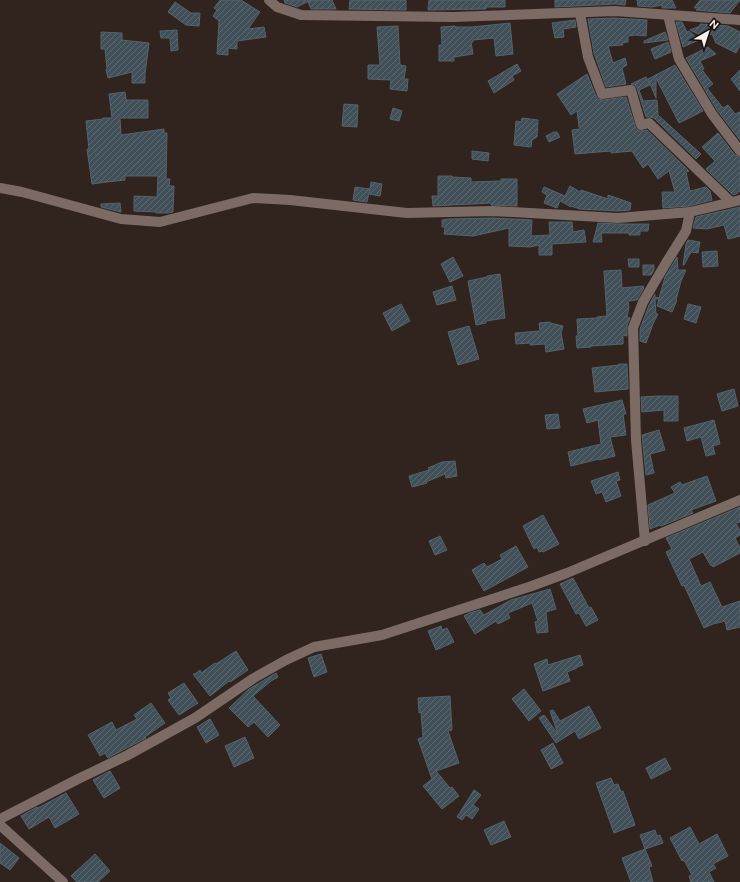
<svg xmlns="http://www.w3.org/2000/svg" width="740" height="882" font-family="Ubuntu,sans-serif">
<defs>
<pattern id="building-hatch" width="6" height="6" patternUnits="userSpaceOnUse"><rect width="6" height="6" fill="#414f58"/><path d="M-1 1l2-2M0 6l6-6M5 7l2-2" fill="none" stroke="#5d6970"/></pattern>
</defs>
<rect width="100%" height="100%" fill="#31231e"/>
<g fill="url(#building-hatch)" stroke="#54636c">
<path d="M220 0H241L260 12 248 29 264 27 266 37 237 41V49L228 48V55L217 54 219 21 213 16 217 10 214 8Z"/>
<path d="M284 0H311L297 7 285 3Z"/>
<path d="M313 0H332L336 9H311L308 2Z"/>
<path d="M350 0H406V10L349 9Z"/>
<path d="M429 0H505V7H486V9H485L428 10Z"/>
<path d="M555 0H626L625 5 615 4 555 7Z"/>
<path d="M637 0H672L676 8H662V5L652 7 638 6Z"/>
<path d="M700 0H740L730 13 696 10 700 8H694Z"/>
<path d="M175 2 191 13H200L199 26 186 25 168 12Z"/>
<path d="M614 18 647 20 646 36 636 35 628 36V42L622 43 623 45 608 46 613 63 625 58 627 65 622 68 626 84 606 87 594 53 588 19Z"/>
<path d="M575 20 576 27 563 29 564 37 555 38 552 23Z"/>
<path d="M676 22H682L687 32 689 31 699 40 683 47Z"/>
<path d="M510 23 513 54 496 56 494 38 473 40V42H471L473 54 454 57V61H439V45H442L441 27 455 26V27H472Z"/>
<path d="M700 24 728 26 740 32V45L736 53 716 43 712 34 704 37 690 30 700 26Z"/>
<path d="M398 26 400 65 406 66 404 79H408L407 91 390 89 391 80 368 79V65H380L377 27Z"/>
<path d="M177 30 178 50 171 51 170 38H161L160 31Z"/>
<path d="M101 32 122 33V40L149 43 145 74V83H132V72L108 78 106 69H107L105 49H101Z"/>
<path d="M665 32 668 40 644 43V41Z"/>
<path d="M668 42 671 52 655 59 651 49Z"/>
<path d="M708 47 716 54 700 61 704 69 702 70 713 84 707 88 723 108 728 105 735 114 740 112V140L717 110 686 58Z"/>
<path d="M517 64 521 71 512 76 514 80 494 93 488 81Z"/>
<path d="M675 65 703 111 679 123 656 78V98L648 79Z"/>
<path d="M740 70V91L731 79Z"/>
<path d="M587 74 596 96 598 99 603 100 626 97 636 129 640 131 647 130 689 171 686 172 690 191 706 187 710 191 712 200 689 206 663 208 662 192H675L669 171 658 179 648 164 643 168 632 151 611 153V151L575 154 572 130 580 129 579 127 577 111 571 115 557 94Z"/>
<path d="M646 77 650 85 639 90 643 101 657 100 658 115 701 154 696 159 654 118 650 117H646L637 88 635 85 631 84Z"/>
<path d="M125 92 126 100H148V118H120L121 135 164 129V133H167L166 179H170L169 186H174L173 212 168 213H156V212L134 211V196L157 197 158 176H125V180L107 182 92 184 87 149H89L86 121 103 119V118H112L109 94Z"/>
<path d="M344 104 358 105 357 127 342 126Z"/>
<path d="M393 108 402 111 399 121 390 119Z"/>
<path d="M522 118 538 120 537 137 532 140 531 147 514 145 516 121 521 122Z"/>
<path d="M554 132H557L560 137 549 142 546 136Z"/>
<path d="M718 133 735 155 740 157V191L736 194 733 195 706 169 715 161 702 147Z"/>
<path d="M472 151 489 153 488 161 472 159Z"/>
<path d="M438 176H452V177L471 178V182L501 181V179H517V206L491 205V203L433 206 432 196H438Z"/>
<path d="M371 182 382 184 380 196 369 194Z"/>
<path d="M570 186 580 192 581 190 608 199V195L631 203 630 210 618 211 580 209 571 206V207L560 201 557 208 544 203 547 195 542 192 544 187 565 196Z"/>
<path d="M355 187 370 189 367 202 353 200Z"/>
<path d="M120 203 121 212 101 207V204Z"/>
<path d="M740 207V236L728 239 724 225 707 229 693 228 696 217Z"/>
<path d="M493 218 532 220 531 236 550 235 549 222H572L573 232 584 230 586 242 552 244V255H539V245L530 247 509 246V228L473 236 444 234 445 227H442V220L448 219Z"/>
<path d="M598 223 618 224H649L648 231H640V235H629V233H601L602 242H593Z"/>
<path d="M688 240 700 242 698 253 691 252 684 265H683L686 244Z"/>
<path d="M717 251 718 266 703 267 702 252Z"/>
<path d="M453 257 463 276 450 282 441 264Z"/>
<path d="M677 257 678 270H686L681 281 676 300H677L672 312 657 306 659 299H655L656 314H658L653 324 646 343 640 341V329L649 305 655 294V297L659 298 665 277Z"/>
<path d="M628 259H639V267H629Z"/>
<path d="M643 265H654V270L651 275H643Z"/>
<path d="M621 270 622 288 643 286 644 288 637 300 628 301 629 307 627 317 630 318 627 326V336L623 335V344L591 346V347L577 348 576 336H578L577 319 597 318V317L607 316 604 271Z"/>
<path d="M500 274 505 318 486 321V323L476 325 468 281 487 277V276Z"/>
<path d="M452 286 456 300 437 305 433 292Z"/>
<path d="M401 304 410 321 392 331 383 313Z"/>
<path d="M688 304 701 307 696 323 684 319Z"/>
<path d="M550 322V323L563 326 561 333 564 349 546 352 545 344 530 345V343L516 344 515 333 540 331 539 323Z"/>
<path d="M469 326 479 359 458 365 448 332Z"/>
<path d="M619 364H627L628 389 595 392 592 368 619 365Z"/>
<path d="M734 389 738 406 722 411 717 394Z"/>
<path d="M658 396H678V421H664V410L642 412 641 397Z"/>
<path d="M622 400 626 414H623L626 435 610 437 615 456 599 460V459L571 466 568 452 601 444 598 420 587 423 583 409Z"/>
<path d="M558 414 560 428 547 429 545 415Z"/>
<path d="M714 420 720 444 713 446 715 454 706 456 701 437 687 441 684 428Z"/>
<path d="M659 430 665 450 650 454 654 473 646 475 642 435Z"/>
<path d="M455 461 457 476 446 478 445 474 426 482 427 483 412 487 409 476 429 470 428 468 442 462Z"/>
<path d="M618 472 620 480 616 481 621 496 606 502 602 492 596 494 591 481Z"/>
<path d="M707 476 716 501 691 510 693 513 661 526 660 525 650 529 648 505 675 493 671 487 680 482 682 485Z"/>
<path d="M740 507V522L736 523 740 531V535L735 538 740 548V553L713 567 712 565 711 566 703 552 689 559 701 586 710 582 722 607 740 601V627L727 630 725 621 713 624 704 628 684 585 682 586 666 552 672 549 666 538Z"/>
<path d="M543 515 559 544 543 552 542 551 539 552 537 547 534 549 523 526Z"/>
<path d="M440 536 447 550 435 555 429 541Z"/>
<path d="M516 546 528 567 484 591 472 570 484 563 487 567 502 559 500 555Z"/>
<path d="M573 578 589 608 591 607 598 620 586 626 579 613 576 614 560 584Z"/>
<path d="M550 589 556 609 546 612 548 632 537 633 535 622 538 621 532 603 508 613 510 618 498 624 496 621 475 634 464 616 469 613 480 610 484 615 511 600Z"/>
<path d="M441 626 442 630 447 628 454 642 436 650 428 631Z"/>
<path d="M236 651 248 670 230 682 229 681 210 696 193 674H195L200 670 201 673 215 663 216 664Z"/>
<path d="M321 654 327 672 314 677 308 658Z"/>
<path d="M580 655 583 665 577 667V668L567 672 570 681 543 691 534 664 547 659 548 665Z"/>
<path d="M276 673 278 677 271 681 253 696 280 725 268 737 254 722 248 727 229 708 249 689Z"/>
<path d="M184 683 198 703 179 715 168 700 171 698 168 693Z"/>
<path d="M524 689 541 711 529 721 512 699Z"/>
<path d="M450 696 452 730 448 731 459 763 436 771 450 788 452 787 459 796 442 809 423 786 432 779 418 739 423 737 421 712 419 713 418 698Z"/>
<path d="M151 703 165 723 145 737 146 738 125 749 108 758 105 753 100 756 88 735 112 722 116 730 137 719 134 715Z"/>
<path d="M589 706 601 728 579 739 575 731 556 743 539 718 544 715 558 734 550 711 553 710 560 721Z"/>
<path d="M210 719 219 735 206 743 197 727Z"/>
<path d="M245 737 254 758 234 767 225 746Z"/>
<path d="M553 743 563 763 551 769 541 750Z"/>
<path d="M665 758 671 769 651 779 646 768Z"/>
<path d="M110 771 120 788 104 798 93 780Z"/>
<path d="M611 778 614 785 618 784 621 792 623 791 635 825 614 833 596 783Z"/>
<path d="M474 790 481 795 473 805 479 809 472 819 466 815 462 820 457 817Z"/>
<path d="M66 793 79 814 55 828 49 817 29 829 21 816 37 807 38 808Z"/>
<path d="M504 821 511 837 491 845 484 830Z"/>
<path d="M690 827 699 844 717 834 728 856 713 864 716 868 709 872 714 882H691L689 876 692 875 684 860 682 861 670 838Z"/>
<path d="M655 830 657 836 660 835 663 843 645 849 640 835Z"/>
<path d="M0 843 19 858 10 870 0 863Z"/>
<path d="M645 849 652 866 649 867 653 882H631L622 858Z"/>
<path d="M95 854 110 871 98 882H77L71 876Z"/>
</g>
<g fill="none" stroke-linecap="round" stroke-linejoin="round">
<g stroke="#7c6b65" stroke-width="10">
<path d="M269 0 277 7 301 15 453 17 615 11 740 20"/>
<path d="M580 13 588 57 602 94 631 90 641 125 649 123 731 202"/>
<path d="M668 15 679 59 712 114 740 151"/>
<path d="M0 188 22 192 121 219 160 222 253 198 290 200 407 213 493 211 618 218 690 212 740 200"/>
<path d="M645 541 636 440 633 328 643 302 666 263 686 231 690 212"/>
<path d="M0 819 78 779 128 755 195 718 254 678 286 660 314 647 382 635 529 587 567 573 740 500"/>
<path d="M0 825 63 882"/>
</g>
</g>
<g transform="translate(708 32) rotate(39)" stroke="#150e0c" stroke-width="3" paint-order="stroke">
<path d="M0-3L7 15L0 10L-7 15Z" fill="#faf0ec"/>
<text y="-6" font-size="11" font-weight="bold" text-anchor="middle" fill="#faf0ec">N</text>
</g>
</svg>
